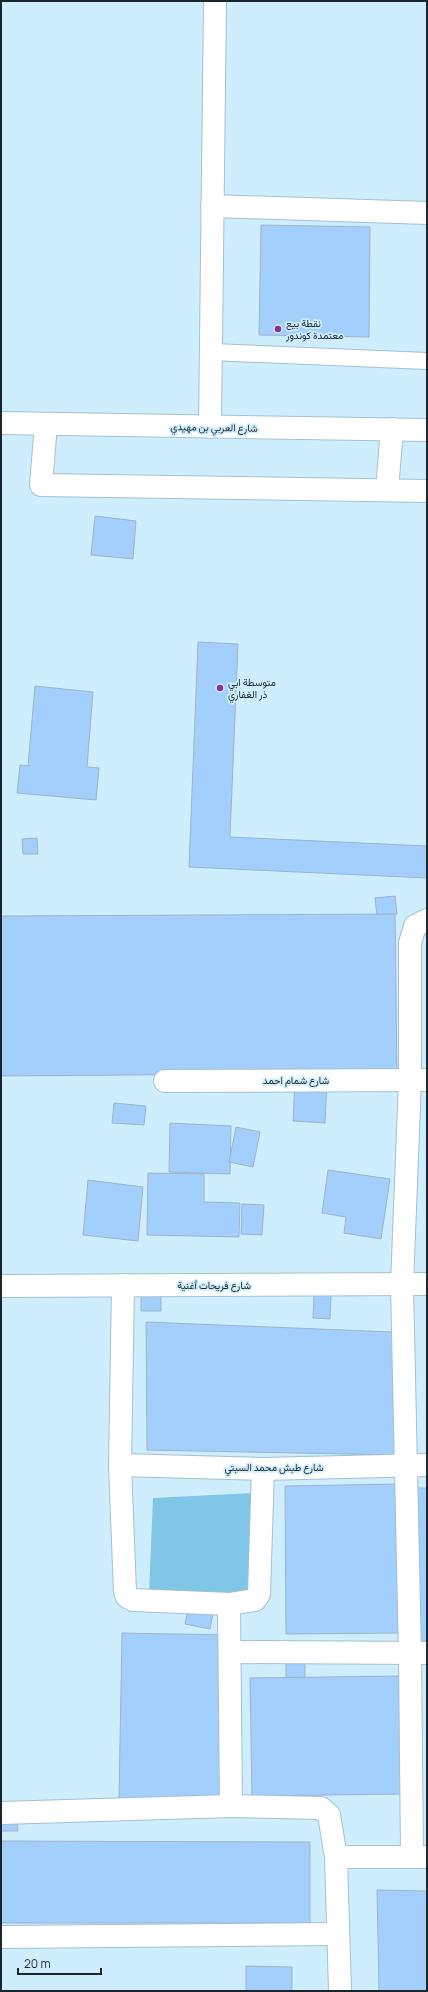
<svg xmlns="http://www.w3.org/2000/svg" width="428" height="1992" font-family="Manrope,Vazirmatn,sans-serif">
<rect width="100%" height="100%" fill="#cfeefd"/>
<path fill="#80c6e7" d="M253 1493 248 1593 149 1594 153 1498Z"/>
<g fill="#a2cffc" stroke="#9eb3c9">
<path d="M261 225 370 227 369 337 259 335Z"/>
<path d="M95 516 136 521 133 559 91 555Z"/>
<path d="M198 642 238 644 230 837 427 846V878L189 867Z"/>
<path d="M35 686 93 692 87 767 99 768 96 800 17 793 20 765 28 766Z"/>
<path d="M37 838 38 854H23L22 839Z"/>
<path d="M395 896 397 914 377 915 375 898Z"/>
<path d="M395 914 397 1073 1 1076V916Z"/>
<path d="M295 1082H327L325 1123 293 1121Z"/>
<path d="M114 1103 146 1106 144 1125 112 1123Z"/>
<path d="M170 1123 231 1126 230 1174 169 1172Z"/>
<path d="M236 1127 260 1132 253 1167 229 1162Z"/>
<path d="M328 1170 390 1179 381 1239 344 1233 346 1217 322 1213Z"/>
<path d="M148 1173 204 1174V1202L240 1203 239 1237 147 1235Z"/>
<path d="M88 1180 143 1187 138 1241 83 1235Z"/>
<path d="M242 1204 264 1205 262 1235 241 1234Z"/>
<rect x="141" y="1290" width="20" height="21"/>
<path d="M314 1295H331L330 1319 313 1318Z"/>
<path d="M146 1322 393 1332 395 1455 147 1450Z"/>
<path d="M402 1484 401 1633 286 1634 285 1486Z"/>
<path d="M414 1488H427V1641L415 1642Z"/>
<path d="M188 1608 213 1613 210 1629 185 1624Z"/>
<path d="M122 1633 228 1635 225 1800 119 1798Z"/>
<path d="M286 1650H305V1680L286 1679Z"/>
<path d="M400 1676 402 1794 252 1796 250 1678Z"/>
<path d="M1 1815H17L18 1831H1Z"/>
<path d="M1 1841 310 1842V1923H1Z"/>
<path d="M377 1890 427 1891V1991H379Z"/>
<path d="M246 1966 292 1967V1991H246Z"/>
</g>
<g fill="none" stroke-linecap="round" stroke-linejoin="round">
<g stroke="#a3c1d0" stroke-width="18">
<path id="lane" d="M211 352 427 361"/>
</g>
<g stroke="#a3c1d0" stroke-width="24">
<g id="street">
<path d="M212 206 427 213"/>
<path d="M46 424 41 485 427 491"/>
<path d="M210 427 215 1"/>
<path d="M387 490 392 429"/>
<path d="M165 1081 427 1080"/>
<path d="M123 1285 120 1465 125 1592 127 1597 133 1600 229 1604 255 1600 259 1594 263 1469"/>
<path d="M1 1286 427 1284"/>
<path d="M120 1465 263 1469 427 1465"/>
<path d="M229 1604 231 1806"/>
<path d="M230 1652 427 1653"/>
<path d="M1 1813 231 1806 321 1808 329 1815 336 1857 340 1991"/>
<path d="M412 1856 410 1654 402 1285 410 1080V943L415 926 427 920"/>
<path d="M336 1857H427"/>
<path d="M1 1937 337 1934"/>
</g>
</g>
<g stroke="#a3c1d0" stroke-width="24">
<path id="secondary" d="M1 423 427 430"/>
</g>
<use href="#lane" stroke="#fff" stroke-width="16"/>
<use href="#street" stroke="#fff" stroke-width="22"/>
<use href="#secondary" stroke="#fff" stroke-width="22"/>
</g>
<g fill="#902d94" stroke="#cfeefd" stroke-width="1.5">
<circle cx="278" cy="329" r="4"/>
<circle cx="220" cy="688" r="4"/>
</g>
<g text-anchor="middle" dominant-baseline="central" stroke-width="3.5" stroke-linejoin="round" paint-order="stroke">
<g font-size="10" fill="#1a262b" stroke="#cfeefd" text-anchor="start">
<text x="286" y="323">نقطة بيع<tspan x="286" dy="12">معتمدة كوندور</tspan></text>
<text x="228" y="682">متوسطة ابي<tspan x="228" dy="12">ذر الغفاري</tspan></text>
</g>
<g font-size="10" fill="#1a262b" stroke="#cfeefd">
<text transform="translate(214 427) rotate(1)">شارع العربي بن مهيدي</text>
<text x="296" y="1080">شارع شمام احمد</text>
<text x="214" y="1285">شارع فريحات ٱغنية</text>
<text x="274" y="1467">شارع طبش محمد السبتي</text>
</g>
</g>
<rect width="428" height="1992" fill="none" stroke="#1a262b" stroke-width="4"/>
<path d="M18 1968v6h83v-6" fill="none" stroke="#1a262b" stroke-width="2"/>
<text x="24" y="1968" font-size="12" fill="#1a262b" stroke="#cfeefd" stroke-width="3" paint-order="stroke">20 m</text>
</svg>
